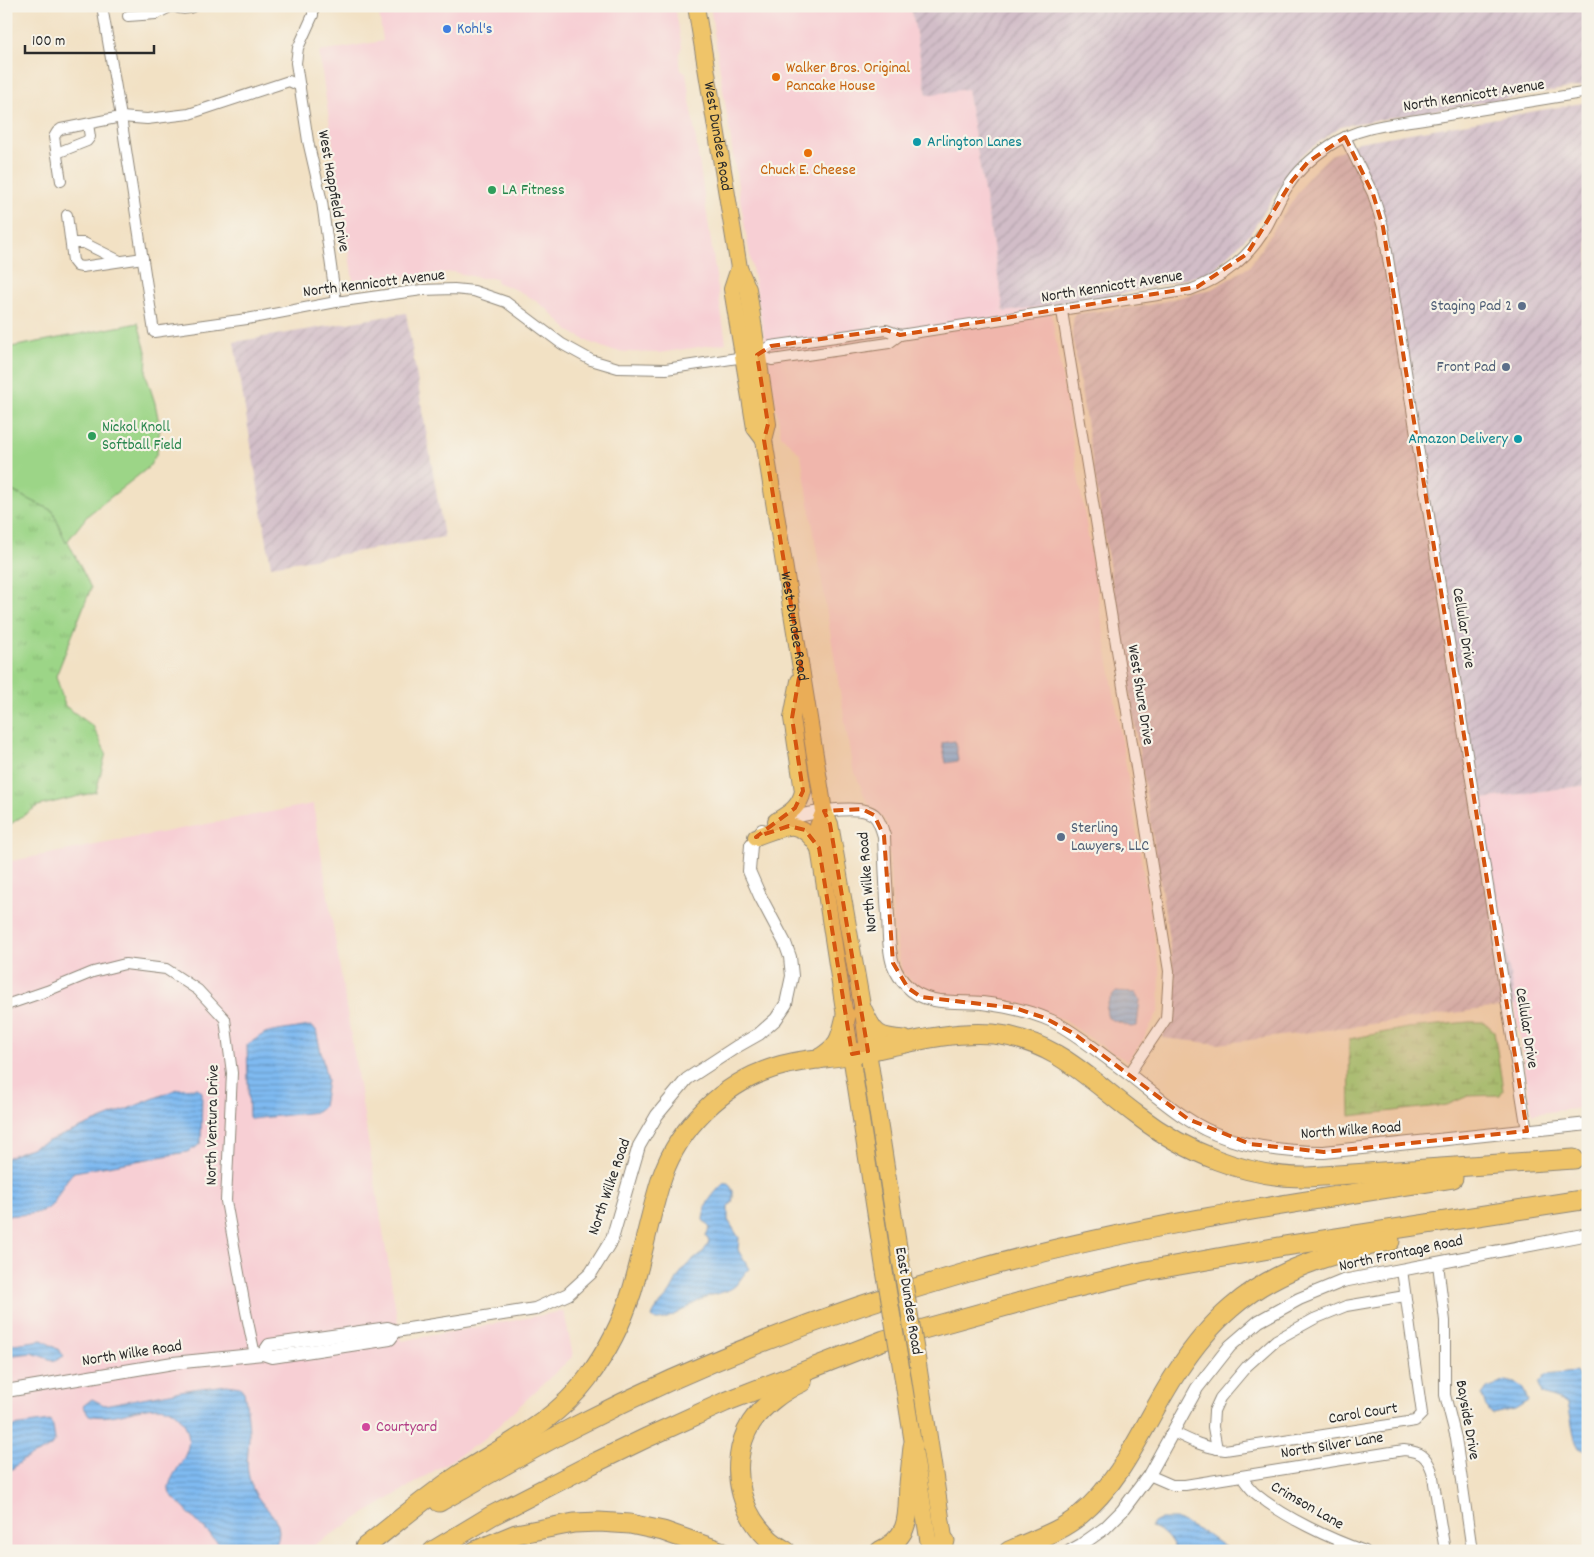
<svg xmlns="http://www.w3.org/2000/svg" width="1594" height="1557" font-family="Dekko,sans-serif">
<defs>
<pattern id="industrial-furrows" width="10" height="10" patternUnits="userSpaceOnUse" patternTransform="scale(1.25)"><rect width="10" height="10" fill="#d2bdc8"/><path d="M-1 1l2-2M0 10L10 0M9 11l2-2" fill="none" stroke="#b4a3ac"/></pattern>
<pattern id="grass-tufts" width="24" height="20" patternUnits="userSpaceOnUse" patternTransform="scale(1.25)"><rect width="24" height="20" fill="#9cd587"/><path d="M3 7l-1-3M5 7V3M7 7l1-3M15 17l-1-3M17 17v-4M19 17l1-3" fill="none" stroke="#87b775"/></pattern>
<pattern id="wetland-marsh" width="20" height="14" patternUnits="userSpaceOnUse" patternTransform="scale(1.25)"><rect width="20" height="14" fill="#9cd587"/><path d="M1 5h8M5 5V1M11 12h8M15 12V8" fill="none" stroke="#87b775"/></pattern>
<pattern id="water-rules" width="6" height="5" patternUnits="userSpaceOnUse" patternTransform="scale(1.25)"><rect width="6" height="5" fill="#7fbaf1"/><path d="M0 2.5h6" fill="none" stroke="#6897c3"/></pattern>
</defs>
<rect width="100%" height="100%" fill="#f7f3e8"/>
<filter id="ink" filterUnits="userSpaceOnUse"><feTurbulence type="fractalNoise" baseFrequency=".02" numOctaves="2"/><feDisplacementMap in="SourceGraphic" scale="10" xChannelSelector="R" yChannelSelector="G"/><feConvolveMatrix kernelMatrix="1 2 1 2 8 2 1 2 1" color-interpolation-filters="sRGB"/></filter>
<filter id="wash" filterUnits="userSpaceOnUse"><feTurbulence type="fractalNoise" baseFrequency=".0096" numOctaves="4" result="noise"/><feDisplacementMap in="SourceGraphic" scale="20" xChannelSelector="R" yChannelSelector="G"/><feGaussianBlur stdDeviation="1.12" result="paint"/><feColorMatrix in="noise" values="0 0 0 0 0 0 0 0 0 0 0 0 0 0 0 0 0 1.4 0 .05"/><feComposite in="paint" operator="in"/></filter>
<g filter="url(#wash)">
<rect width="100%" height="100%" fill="#f2e1c4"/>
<g fill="#f7cfd4">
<path d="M378 6H675L682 47 679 54 681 70 686 73 726 343 659 353 627 352 610 350 589 342 569 331 547 309 533 299 519 291 496 282V278H480L453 272 353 281 319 52 383 41Z"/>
<path d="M710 6H911L927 95 967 88 1004 312 1050 304 1160 973 1159 1010 1142 1042 1127 1061 1108 1050 1062 1019 1011 1001 937 995 917 987 902 972 894 930 887 823 867 802 852 765 801 455 781 435 739 193Z"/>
<path d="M1588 785V1107L1532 1114 1481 799Z"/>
<path d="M313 804 401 1341 564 1311 573 1356 482 1441 305 1551H6V862Z"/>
</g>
<g fill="url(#industrial-furrows)">
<path d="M911 6H1588V85L1341 126 1300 156 1250 234 1210 273 1126 293 1004 312 967 89 927 95Z"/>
<path d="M1588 102V785L1481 799 1515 1005 1219 1044 1162 1038 1176 990 1165 913 1072 334 1074 314 1145 306 1212 289 1249 267 1309 176 1331 155 1359 142Z"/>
<path d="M406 313 444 537 271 566 234 342Z"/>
</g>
<path fill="url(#grass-tufts)" stroke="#648059" d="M6 488 53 511 91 588 56 676 65 706 93 726 106 753 96 792 38 806 6 827Z"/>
<path fill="url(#wetland-marsh)" stroke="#648059" d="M1469 1022H1484L1494 1031 1503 1090 1500 1095 1468 1096 1447 1105 1350 1116 1349 1039 1407 1028Z"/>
<path fill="#9cd587" stroke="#648059" d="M138 323 147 355 146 375 155 403 160 428 157 453 149 467 88 515 66 543 53 511 6 488V348Z"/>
<g fill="url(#water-rules)" stroke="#55728e">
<path d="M955 741 958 761 946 763 942 743Z"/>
<path d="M1116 992 1136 993 1140 1000 1137 1026 1131 1027 1108 1018C1104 1007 1108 1000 1116 992Z"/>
<path d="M310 1026 316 1030 327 1080 323 1107 317 1112 251 1119 249 1117 247 1045 265 1033Z"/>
<path d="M198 1088 202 1092 201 1143 195 1148 187 1152 74 1172C64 1181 61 1191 54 1202 46 1216 21 1214 6 1216V1158L177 1089Z"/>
<path d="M724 1183H728L733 1191V1197L732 1203 728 1207V1220L739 1238 738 1250 749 1269C744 1273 741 1279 737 1284 730 1292 718 1293 708 1296 694 1302 670 1321 656 1320L652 1317C655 1308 661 1304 666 1298 674 1288 677 1276 685 1267 695 1257 703 1256 709 1242L706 1235 710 1228 703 1220C704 1204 712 1195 724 1183Z"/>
<path d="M42 1340 59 1350 64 1356 55 1361 32 1353 6 1356V1345Z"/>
<path d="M1576 1372C1592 1394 1588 1426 1588 1452L1579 1448 1575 1440 1568 1403 1542 1394 1539 1384 1546 1375Z"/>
<path d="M1506 1381C1522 1384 1523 1387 1528 1401L1515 1409 1492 1414 1485 1405 1482 1395 1487 1388Z"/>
<path d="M227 1385 240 1387 244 1392C247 1407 249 1423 249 1438 248 1454 245 1468 251 1484 260 1512 292 1517 273 1551H226L170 1494C162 1475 202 1455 184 1423 181 1418 177 1413 171 1410 147 1399 117 1423 89 1415L83 1406 92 1399 104 1405 192 1389Z"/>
<path d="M50 1421 53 1426 55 1441 49 1448 23 1460 6 1474V1427Z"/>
<path d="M1161 1519H1176L1209 1536 1230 1551H1176C1170 1539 1164 1531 1151 1527L1153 1523Z"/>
</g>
</g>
<g filter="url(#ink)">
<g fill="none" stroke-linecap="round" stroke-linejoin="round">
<g stroke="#8e8678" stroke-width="12">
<g id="minor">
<path d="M102 6 121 117 154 332 247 319 336 302 422 290 454 289 474 291 506 302 562 344 591 360 618 368 666 369 757 355 771 346 886 330 900 335 1190 290C1222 279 1251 256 1267 226 1274 213 1280 198 1288 186 1298 170 1313 157 1329 146 1361 124 1404 123 1442 116 1490 108 1539 100 1588 92"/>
<path d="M173 6C181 10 187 10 195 6"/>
<path d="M313 6V15L298 48 296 63 308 141 322 202 336 302"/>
<path d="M128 16 156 14 172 6"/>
<path d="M1345 137 1373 194 1383 227 1527 1131"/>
<path d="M57 153 87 141 90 137 88 124"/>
<path d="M61 181 54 137 57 132 61 129 121 117 147 119 189 114 289 81 300 86"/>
<path d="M67 215 73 261 77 266 82 267 143 258"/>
<path d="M71 243H84L120 261"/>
<path d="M1062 311 1169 971 1166 1019 1129 1074"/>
<path d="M757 355 772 360 889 343 900 335"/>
<path d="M6 1005 47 991 93 972 125 964 166 969 198 990 225 1019 232 1073 226 1201 246 1312 255 1355"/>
<path d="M1438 1264 1445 1321V1395L1456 1438 1472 1551"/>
<path d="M1173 1432C1191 1441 1206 1448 1225 1450L1415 1421 1422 1414 1402 1270"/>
<path d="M1217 1449 1213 1427 1214 1411 1220 1398 1247 1366 1276 1340 1314 1319 1346 1306 1405 1296"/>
<path d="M1149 1475 1172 1485H1185L1404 1450C1421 1452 1426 1455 1432 1471L1445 1551"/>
<path d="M1241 1476C1245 1482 1250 1489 1256 1494 1284 1517 1330 1539 1365 1551"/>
</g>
</g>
<g stroke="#8e8678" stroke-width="14">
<g id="tertiary">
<path d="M781 820C800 815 859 802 874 815 879 819 882 829 884 836 885 862 886 888 888 915 889 931 888 949 893 964 896 972 901 980 907 986 925 1006 958 1001 982 1003 1006 1006 1030 1011 1052 1021 1073 1031 1092 1047 1111 1061 1137 1079 1160 1101 1186 1118 1225 1145 1278 1152 1324 1152L1588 1124"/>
<path d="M263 1354 269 1345 388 1328 396 1331 535 1309 568 1294 591 1273 612 1239 639 1146 657 1115 687 1079 736 1047 759 1034 776 1019 786 1004 792 976 790 957 785 943 760 896 749 871 751 845 762 830"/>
<path d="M6 1391 173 1363 263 1354 272 1357 390 1339 396 1331"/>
<path d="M1070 1551 1081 1545 1105 1528 1122 1511 1149 1475 1197 1388 1230 1346 1259 1321 1299 1299 1343 1281 1588 1234"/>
</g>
</g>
<g stroke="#8e8678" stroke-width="18">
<g id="primary">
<path id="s1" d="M696 6 739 268 748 289 768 424 764 440 824 811 830 824 863 1011 868 1051 900 1257"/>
<path d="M739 268 732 289 755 428 764 440"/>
<path d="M824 811 818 826 819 848 884 1268"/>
<path d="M776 821C789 813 800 807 803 791L792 718 799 681"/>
<path d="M756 837C786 826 799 817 819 848"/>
<path d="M918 1364 946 1551"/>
<path d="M901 1367 930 1551"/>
</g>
</g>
<g stroke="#8e8678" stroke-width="21">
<g id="motorway">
<path d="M863 1011C874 1035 877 1038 904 1040"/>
<path d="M819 1059C840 1045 840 1041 846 1016"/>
<path d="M439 1502C485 1476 530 1450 576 1426 702 1361 836 1310 972 1271 1129 1226 1292 1203 1453 1178"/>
<path d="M365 1547C396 1523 426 1497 459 1475 503 1446 554 1423 587 1379 607 1352 622 1323 632 1291 643 1254 650 1214 662 1177 679 1127 723 1084 773 1068 796 1060 822 1059 847 1055 895 1047 943 1030 993 1034 1055 1040 1090 1080 1137 1115 1185 1152 1247 1178 1308 1177L1574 1159"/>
<path d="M433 1551 491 1516 590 1465 646 1438 725 1402 884 1340 1053 1293 1146 1271 1285 1246 1588 1199"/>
<path d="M475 1551 516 1534 574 1523 599 1522 630 1524 663 1531 720 1551"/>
<path d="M786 1551C741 1527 725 1466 751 1423 762 1406 784 1390 802 1382"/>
<path d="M880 1551C912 1535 907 1516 909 1485 910 1472 912 1459 913 1446"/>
<path d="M937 1551 945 1541"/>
<path d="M1009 1551C1033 1540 1060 1532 1080 1515 1126 1477 1145 1420 1177 1372 1192 1349 1210 1326 1231 1308 1275 1269 1333 1253 1390 1241"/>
</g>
</g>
<use href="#minor" stroke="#fff" stroke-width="10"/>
<use href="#tertiary" stroke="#fff" stroke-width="12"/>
<use href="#primary" stroke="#efc469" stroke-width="16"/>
<use href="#motorway" stroke="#efc469" stroke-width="19"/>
<g stroke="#8e8678" stroke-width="18" stroke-linecap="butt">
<g id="primary-bridge">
<path d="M900 1257 918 1364"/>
<path d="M884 1268 901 1367"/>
</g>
</g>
<use href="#primary-bridge" stroke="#efc469" stroke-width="16"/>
</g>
</g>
<path fill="#d5540f" fill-opacity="0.2" stroke="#d5540f" stroke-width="4" stroke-dasharray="10 6" stroke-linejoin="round" d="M1345 137 1373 194 1383 227 1527 1131 1324 1152 1250 1144 1188 1119 1073 1033 1045 1018 1015 1008 921 997 908 988 893 963 884 836 874 815 862 809 824 811 830 824 868 1051 852 1054 819 848 805 830 789 826 756 837 795 808 803 791 792 718 801 666 764 440 768 424 757 355 771 346 886 330 900 335 1197 287 1247 254 1292 181 1308 162Z"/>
<circle fill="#3f7fe0" stroke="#f7f3e8" stroke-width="2" cx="447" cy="29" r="5"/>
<g fill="#e8710a" stroke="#f7f3e8" stroke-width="2">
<circle cx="776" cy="77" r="5"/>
<circle cx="808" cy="153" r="5"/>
</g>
<g fill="#0f9aa8" stroke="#f7f3e8" stroke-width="2">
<circle cx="917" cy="142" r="5"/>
<circle cx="1518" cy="439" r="5"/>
</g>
<g fill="#2e9e5b" stroke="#f7f3e8" stroke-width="2">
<circle cx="492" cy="190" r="5"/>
<circle cx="92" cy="436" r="5"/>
</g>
<g fill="#5c6f8a" stroke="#f7f3e8" stroke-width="2">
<circle cx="1522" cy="306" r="5"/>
<circle cx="1506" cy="367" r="5"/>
<circle cx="1061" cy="837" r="5"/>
</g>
<circle fill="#d1479c" stroke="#f7f3e8" stroke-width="2" cx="366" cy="1427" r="5"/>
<g text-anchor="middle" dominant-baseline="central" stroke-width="4.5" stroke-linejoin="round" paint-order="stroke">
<g font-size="16" fill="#366cbe" stroke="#f7f3e8" text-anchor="start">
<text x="457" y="29">Kohl's</text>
</g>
<g font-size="16" fill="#c56008" stroke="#f7f3e8" text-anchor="start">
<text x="786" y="68">Walker Bros. Original<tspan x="786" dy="18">Pancake House</tspan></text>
<text x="808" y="170" text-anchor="middle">Chuck E. Cheese</text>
</g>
<g font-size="16" fill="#2b2b2b" stroke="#f7f3e8">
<text transform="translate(1474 96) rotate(-9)">North Kennicott Avenue</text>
<text stroke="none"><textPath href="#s1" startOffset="132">West Dundee Road</textPath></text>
<text transform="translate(333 191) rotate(80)">West Happfield Drive</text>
<text transform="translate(374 284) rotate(-7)">North Kennicott Avenue</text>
<text transform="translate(1112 287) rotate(-9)">North Kennicott Avenue</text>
<text stroke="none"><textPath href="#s1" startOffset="630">West Dundee Road</textPath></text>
<text transform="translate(1463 628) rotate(81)">Cellular Drive</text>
<text transform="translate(1140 695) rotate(81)">West Shure Drive</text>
<text transform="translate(868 882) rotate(-95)">North Wilke Road</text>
<text transform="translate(1526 1028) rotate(81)">Cellular Drive</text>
<text transform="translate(213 1125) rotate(-89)">North Ventura Drive</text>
<text transform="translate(1351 1131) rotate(-4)">North Wilke Road</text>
<text transform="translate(610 1187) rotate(-71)">North Wilke Road</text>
<text transform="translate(1401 1254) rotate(-12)">North Frontage Road</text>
<text transform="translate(908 1301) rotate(81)">East Dundee Road</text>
<text transform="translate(132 1354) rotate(-9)">North Wilke Road</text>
<text transform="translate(1363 1414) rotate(-9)">Carol Court</text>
<text transform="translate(1467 1420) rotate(80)">Bayside Drive</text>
<text transform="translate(1332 1446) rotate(-9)">North Silver Lane</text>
<text transform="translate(1307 1506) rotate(30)">Crimson Lane</text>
</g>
<g font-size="16" fill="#0d838f" stroke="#f7f3e8" text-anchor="start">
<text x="927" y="142">Arlington Lanes</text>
<text x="1508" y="439" text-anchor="end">Amazon Delivery</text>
</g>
<g font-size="16" fill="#27864d" stroke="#f7f3e8" text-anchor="start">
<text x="502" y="190">LA Fitness</text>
<text x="102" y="427">Nickol Knoll<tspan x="102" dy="18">Softball Field</tspan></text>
</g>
<g font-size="16" fill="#4e5e75" stroke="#f7f3e8" text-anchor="end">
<text x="1512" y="306">Staging Pad 2</text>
<text x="1496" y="367">Front Pad</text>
<text x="1071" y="828" text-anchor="start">Sterling<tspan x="1071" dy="18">Lawyers, LLC</tspan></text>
</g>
<g font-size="16" fill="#b23c85" stroke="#f7f3e8" text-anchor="start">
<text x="376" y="1427">Courtyard</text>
</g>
</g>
<rect width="1594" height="1557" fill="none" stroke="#f7f3e8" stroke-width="25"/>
<path d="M25 45v8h129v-8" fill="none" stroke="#2b2b2b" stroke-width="2.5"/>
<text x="32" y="45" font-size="15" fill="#2b2b2b" stroke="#f7f3e8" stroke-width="4" paint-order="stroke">100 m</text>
</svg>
